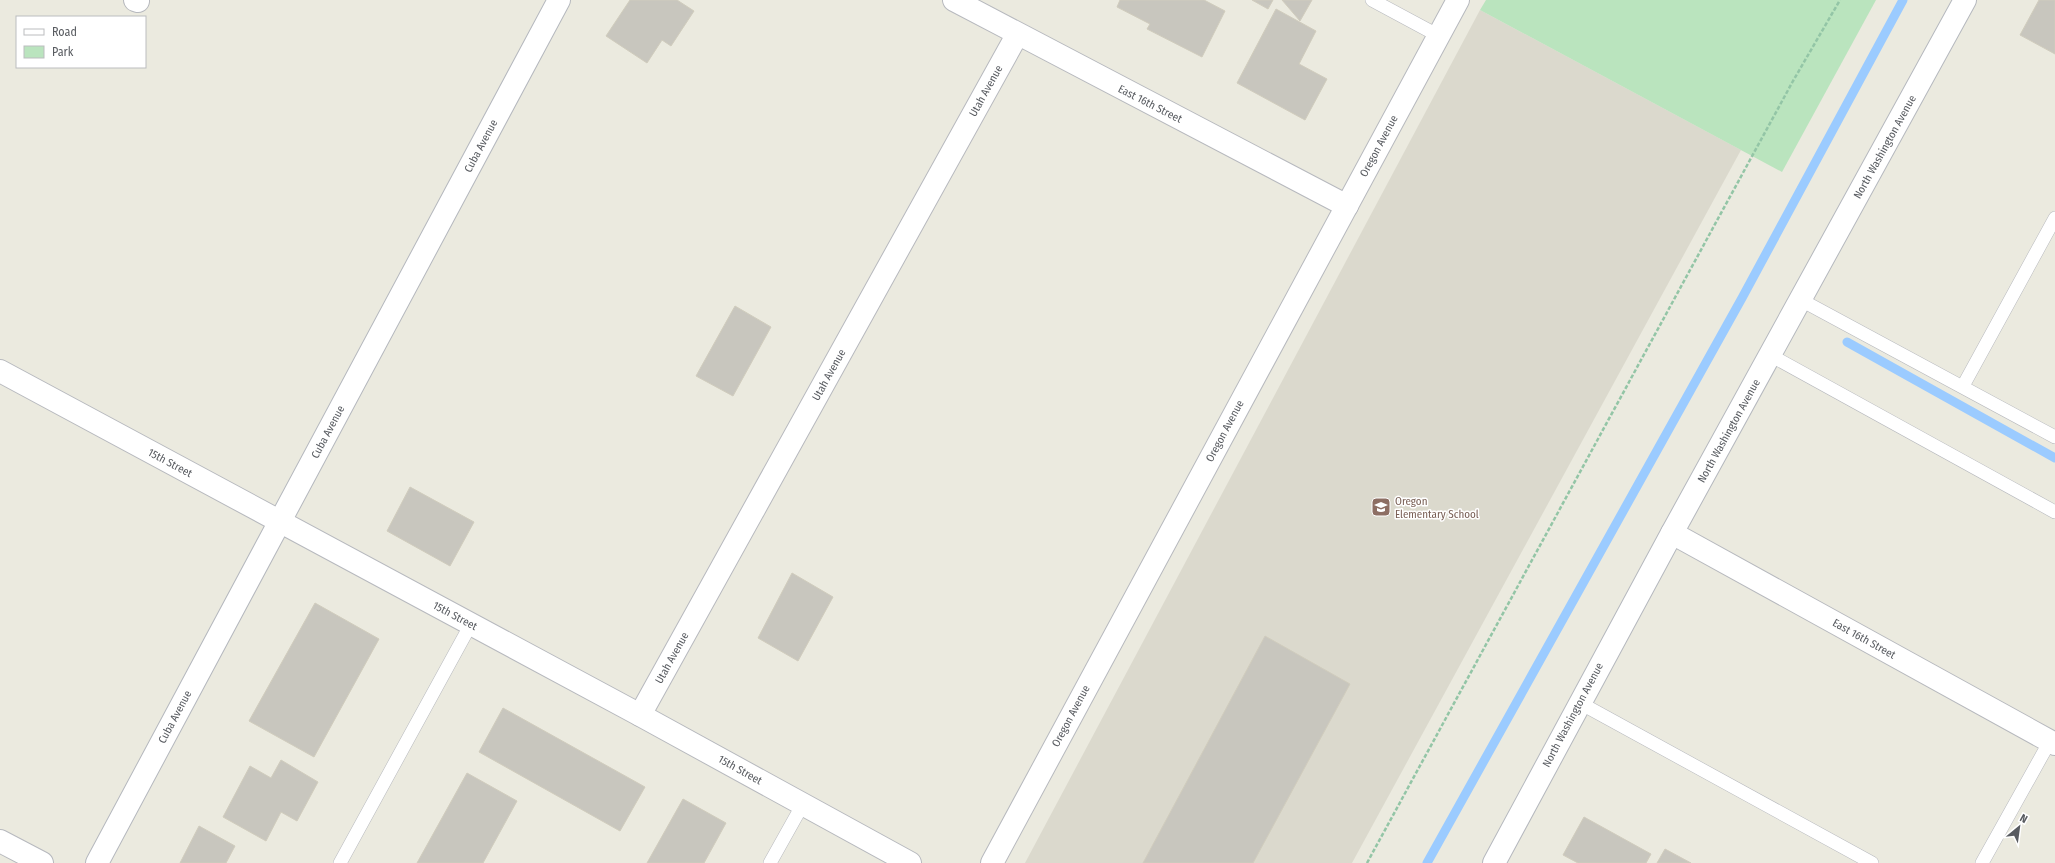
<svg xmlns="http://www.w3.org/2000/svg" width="2055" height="863" font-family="'Fira Sans Condensed',sans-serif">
<rect width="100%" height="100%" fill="#ebeadf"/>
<path fill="#dbd9cd" d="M1480 10 1741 150 1352 863H1025Z"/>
<path fill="#bae4be" d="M1486 0H1876L1782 172 1480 10Z"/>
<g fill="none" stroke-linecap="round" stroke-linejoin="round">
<g stroke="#9bcbff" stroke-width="9">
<path d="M1847 342 2055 458"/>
<path d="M1427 863 1742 298 1903 0"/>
</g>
</g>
<g fill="#c8c6be" stroke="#d0ccbd">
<path d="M630 0H677L694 11 671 46 662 40 647 63 606 36Z"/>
<path d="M1120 0H1204L1225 11 1202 57 1147 29 1150 24 1117 7Z"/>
<path d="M1252 0H1273L1268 9Z"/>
<path d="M1282 0H1312L1300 21Z"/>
<path d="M2039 0H2055V54L2020 35Z"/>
<path d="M1276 9 1316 31 1299 64 1327 79 1305 120 1237 83Z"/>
<path d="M735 306 771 327 733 396 696 376Z"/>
<path d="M410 487 474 522 450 566 387 531Z"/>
<path d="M792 573 833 597 798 661 758 638Z"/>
<path d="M315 603 379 639 314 757 249 721Z"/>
<path d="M1265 636 1350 684 1253 863H1143Z"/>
<path d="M503 708 645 787 620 831 479 752Z"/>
<path d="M281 760 318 782 297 821 281 812 266 841 223 817 250 766 271 778Z"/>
<path d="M467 773 517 801 483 863H417Z"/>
<path d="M683 799 726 823 704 863H647Z"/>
<path d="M1584 817 1651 854 1646 863H1578L1563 855Z"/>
<path d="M199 826 235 846 226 863H180Z"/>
<path d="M1665 849 1691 863H1657Z"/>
</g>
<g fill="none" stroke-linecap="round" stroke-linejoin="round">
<g stroke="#b7b9be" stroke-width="14">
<g id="lane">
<path d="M1372 0 1439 36"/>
<path d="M1801 300 2055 437"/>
<path d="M1770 355 2055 512"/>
<path d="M1963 386 2055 218"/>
<path d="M1580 703 1872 863"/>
<path d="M340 863 471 624"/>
<path d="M770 863 803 804"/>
<path d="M1982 863 2050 741"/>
</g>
</g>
<g stroke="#b7b9be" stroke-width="24">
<g id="street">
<path d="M135 0 138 1"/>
<path d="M954 0 1347 206"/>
<path d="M0 371 640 715 910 863"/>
<path d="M1672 533 2055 744"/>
<path d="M640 715 1017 35"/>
<path d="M0 841 42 863"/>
<path d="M992 863 1458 0"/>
</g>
</g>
<g stroke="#b5b8be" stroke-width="24">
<g id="secondary">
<path d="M97 863 559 0"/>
<path d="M1494 863 1672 533 1965 0"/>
</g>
</g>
<path stroke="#93c5a6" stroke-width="2.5" stroke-dasharray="4 2" stroke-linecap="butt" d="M1367 863 1793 81 1840 0"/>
<use href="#lane" stroke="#fff" stroke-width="13"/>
<use href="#street" stroke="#fff" stroke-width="22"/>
<use href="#secondary" stroke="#fff" stroke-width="22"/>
</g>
<defs>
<g id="school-square" transform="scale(1)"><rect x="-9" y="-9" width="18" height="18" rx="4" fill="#8d6e63" stroke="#fff"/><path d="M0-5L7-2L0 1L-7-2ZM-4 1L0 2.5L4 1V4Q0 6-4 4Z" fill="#fff"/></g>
</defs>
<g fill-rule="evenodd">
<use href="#school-square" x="1381" y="507"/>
</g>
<g text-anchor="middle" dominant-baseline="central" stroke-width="3" stroke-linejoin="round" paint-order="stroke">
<g font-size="11" fill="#585b60" stroke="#fff">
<text transform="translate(986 91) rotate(-61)">Utah Avenue</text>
<text transform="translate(1150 104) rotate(27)">East 16th Street</text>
<text transform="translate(481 146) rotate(-62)">Cuba Avenue</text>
<text transform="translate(1379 146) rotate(-62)">Oregon Avenue</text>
<text transform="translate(1885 147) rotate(-61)">North Washington Avenue</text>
<text transform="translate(829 375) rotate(-61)">Utah Avenue</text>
<text transform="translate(1225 431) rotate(-62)">Oregon Avenue</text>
<text transform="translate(1729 431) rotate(-61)">North Washington Avenue</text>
<text transform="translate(328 432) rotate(-62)">Cuba Avenue</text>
<text transform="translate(170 463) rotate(28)">15th Street</text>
<text transform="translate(455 616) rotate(28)">15th Street</text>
<text transform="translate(1864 639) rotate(29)">East 16th Street</text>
<text transform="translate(672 658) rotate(-61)">Utah Avenue</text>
<text transform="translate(1573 715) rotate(-62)">North Washington Avenue</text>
<text transform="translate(1071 716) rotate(-62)">Oregon Avenue</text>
<text transform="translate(175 717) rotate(-62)">Cuba Avenue</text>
<text transform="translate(740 770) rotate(29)">15th Street</text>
</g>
<g font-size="11" fill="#785e54" stroke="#fff" text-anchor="start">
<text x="1395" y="501">Oregon<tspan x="1395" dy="13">Elementary School</tspan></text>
</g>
</g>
<rect x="16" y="16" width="130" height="52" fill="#ffffff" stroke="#bcbdbf"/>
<rect x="24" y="29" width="20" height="6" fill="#ffffff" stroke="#bcbdbf"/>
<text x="52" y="36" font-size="12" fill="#585b60">Road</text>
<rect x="24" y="46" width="20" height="12" fill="#bae4be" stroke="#bcbdbf"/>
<text x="52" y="56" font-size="12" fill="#585b60">Park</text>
<g transform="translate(2019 827) rotate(29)" stroke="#ffffff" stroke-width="3" paint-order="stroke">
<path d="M0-3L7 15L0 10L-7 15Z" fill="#585b60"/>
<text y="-6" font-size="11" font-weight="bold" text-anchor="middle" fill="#585b60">N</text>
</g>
</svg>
